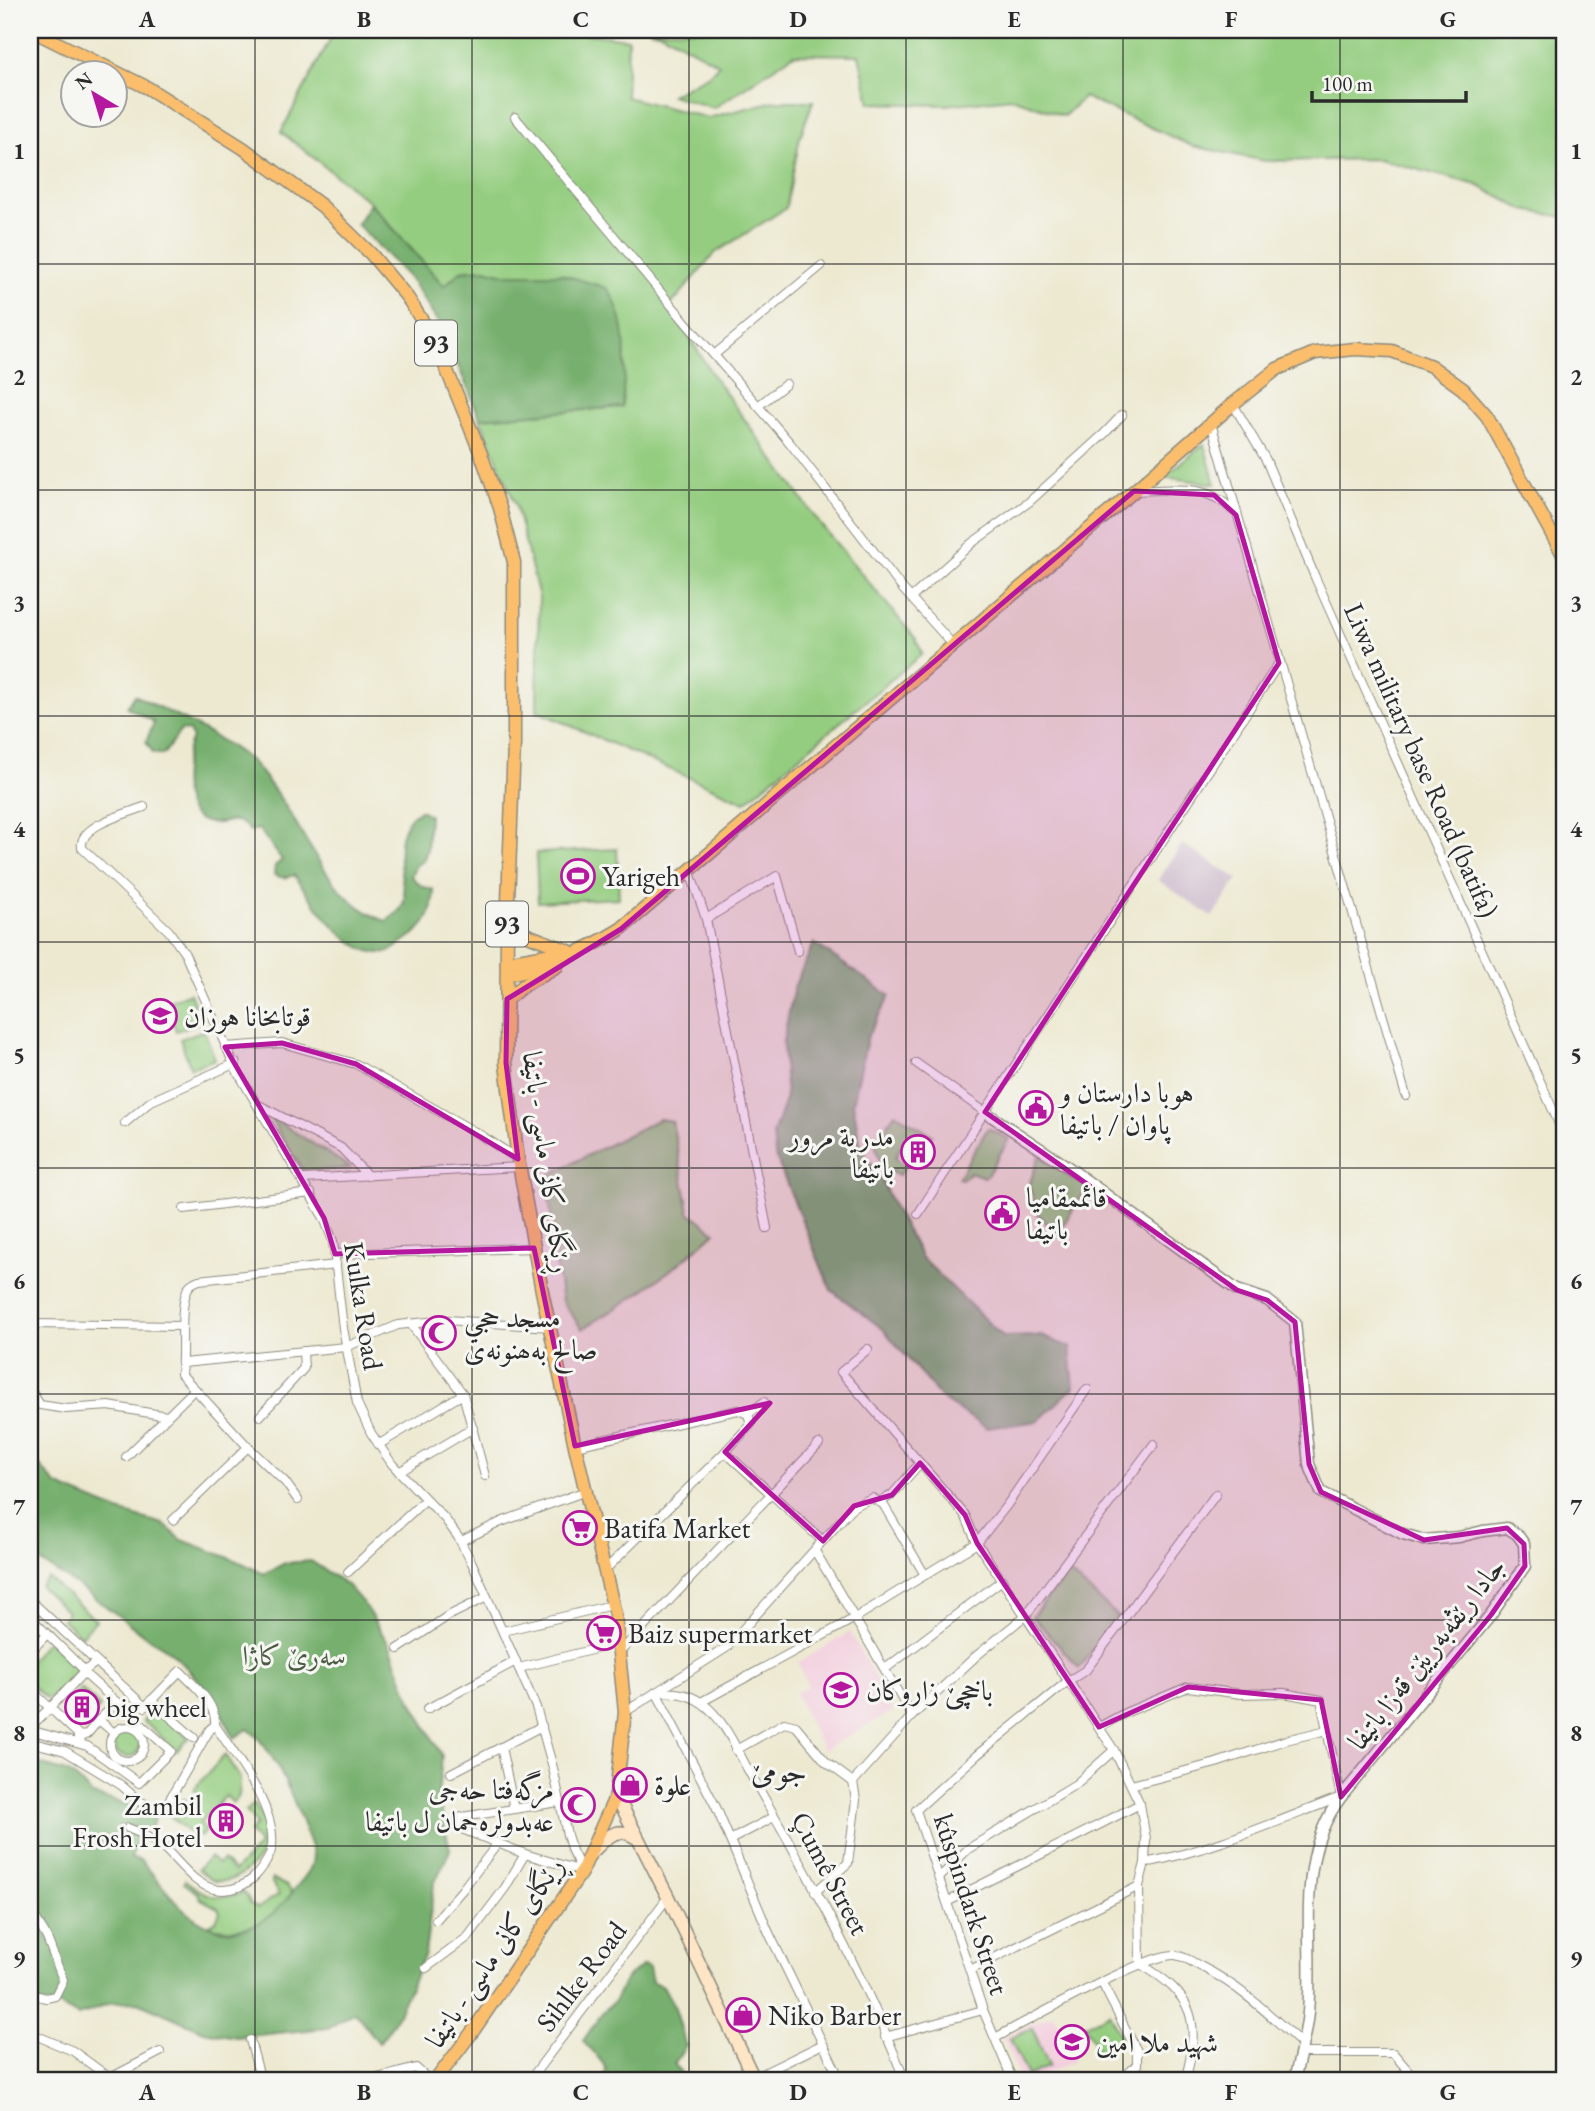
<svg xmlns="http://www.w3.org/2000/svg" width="1595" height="2111" font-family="'EB Garamond',Amiri,serif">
<rect width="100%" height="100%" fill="#f6f6f2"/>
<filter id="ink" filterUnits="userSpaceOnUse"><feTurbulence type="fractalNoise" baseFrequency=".0143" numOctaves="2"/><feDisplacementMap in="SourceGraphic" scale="14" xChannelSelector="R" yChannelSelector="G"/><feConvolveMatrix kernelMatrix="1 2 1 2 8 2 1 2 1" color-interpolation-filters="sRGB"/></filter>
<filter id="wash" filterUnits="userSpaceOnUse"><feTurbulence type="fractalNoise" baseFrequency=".00686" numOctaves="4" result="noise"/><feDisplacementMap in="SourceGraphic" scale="28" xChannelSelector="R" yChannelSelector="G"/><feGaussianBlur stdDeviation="1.57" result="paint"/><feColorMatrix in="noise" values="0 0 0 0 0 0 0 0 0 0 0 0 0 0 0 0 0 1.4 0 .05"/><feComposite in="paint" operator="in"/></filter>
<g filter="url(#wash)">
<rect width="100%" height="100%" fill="#ede9d1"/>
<g fill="#f3cfde">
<path d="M850 1632 893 1711 823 1750 795 1693 808 1686 798 1663Z"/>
<path d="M1053 2014 1074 2061 1029 2081H1021L1003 2037Z"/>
</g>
<path fill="#cfbdce" d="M1182 844 1238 879 1212 917 1158 880Z"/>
<g fill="#94cd80" stroke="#607c56" stroke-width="2">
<path d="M335 30H552L628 39 626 97 708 118 775 101H813L800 137 786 208 715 253 670 306 714 377 820 524 916 639 922 654 745 802 537 711 539 597 516 506 480 418 622 407 561 274H505L484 269 461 271 444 286 371 203 281 132Z"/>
<path d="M649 30H1565V217L1524 210 1477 185 1378 159 1265 161 1192 146 1084 97 1064 116 1012 98 946 105 870 103 859 55 794 54 714 108 671 95 709 75 719 64 662 33Z"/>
<path d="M1204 444 1215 484 1164 477Z"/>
<path d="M617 849 619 898 538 902 536 853Z"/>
<path d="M190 993 201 1022 176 1031 166 1002Z"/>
<path d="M204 1030 215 1059 191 1068 180 1039Z"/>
<path d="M895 1113 932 1135 915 1138 916 1148 901 1147 895 1158 906 1165 899 1175 883 1170 875 1144Z"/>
<path d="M268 1115 351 1168 304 1172Z"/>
<path d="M659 1119 672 1121 689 1212 715 1232C675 1270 630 1301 582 1329L562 1301 556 1264 547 1176Z"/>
<path d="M988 1128 1009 1139 987 1175 984 1177 970 1172 963 1179 958 1178Z"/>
<path d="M1039 1156 1087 1187 1057 1235 1038 1214 1029 1186Z"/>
<path d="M1069 1573 1119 1617 1079 1668 1032 1616Z"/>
<path d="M48 1578 96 1620 81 1636 63 1620 67 1611 40 1587Z"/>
<path d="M46 1642 51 1643 77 1668 76 1673 51 1698 46 1699 30 1684V1660Z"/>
<path d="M81 1689 100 1707 84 1724 65 1706Z"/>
<path d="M155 1707 189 1738 177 1751 143 1721Z"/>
<circle cx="127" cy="1744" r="13"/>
<path d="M225 1755 240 1778 239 1796 233 1803 226 1796 200 1823 206 1830 201 1836 187 1831 168 1814 184 1799 191 1806 199 1798 194 1789Z"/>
<path d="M254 1803C260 1813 269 1831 266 1844 261 1862 236 1884 216 1881 209 1880 203 1874 198 1869L210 1857 218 1864 223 1860 234 1871 260 1845 250 1833 256 1824 246 1811Z"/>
<path d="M272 1879 287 1886 293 1893C274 1922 242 1936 208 1926L216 1921 220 1912 218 1908 201 1899 198 1893 184 1883 185 1880C208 1898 216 1900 245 1893L251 1904 258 1908 279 1894 272 1883Z"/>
<path d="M1109 2013 1123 2042 1098 2053 1085 2025Z"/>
<path d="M1032 2028 1049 2066 1028 2076 1010 2038Z"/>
</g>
<g fill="#77b06e" stroke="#516e4c" stroke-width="2">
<path d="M370 203 444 286 461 271 484 269 505 274H561L607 288C631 323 625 367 622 407L480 418 444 332 412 281 357 224Z"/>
<path d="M135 695C173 715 217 734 251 761 257 767 263 775 268 782 307 828 324 899 386 921 394 916 401 911 404 901 406 895 403 886 402 879 398 854 396 825 420 810L429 815 427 850 423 861 416 865 411 876 421 886 434 890C432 914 428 926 407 939 401 943 395 949 389 951 355 965 310 898 294 875L284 878 274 875 275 866 282 860 259 829 250 831C234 811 225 828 205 822 175 813 182 759 192 738L189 731 181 730 163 755 153 753 146 742 154 722 127 707Z"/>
<path d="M814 943 890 996 868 1035 853 1103 861 1148 881 1179 894 1208 922 1258 1003 1337 1041 1336 1070 1347 1074 1387 1038 1421 987 1428 943 1400 883 1329 831 1290 775 1155 773 1134 786 1097 783 1041 794 987Z"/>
<path d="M30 1454 56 1485 118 1511 163 1524 182 1540 240 1562 264 1574 285 1563 311 1561 347 1585 363 1603 390 1646 410 1698 442 1756 438 1795 450 1850 434 1884 425 1954 394 2022 379 2043 355 2012 328 2028 236 2037 204 2031 138 2002 111 2003 78 2016 56 2004H42L30 1998V1761L66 1772 78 1780 92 1795 143 1808 155 1817 151 1829 118 1825 139 1832 131 1859 140 1860C161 1882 180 1914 209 1926 249 1942 277 1913 298 1885 305 1876 313 1869 313 1857 313 1850 309 1842 307 1836 296 1804 275 1749 248 1729L234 1738C221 1708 199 1679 175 1656 167 1647 154 1642 144 1635 107 1607 71 1579 30 1556Z"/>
<path d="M643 1965 649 1967 652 1982 663 1986 675 2008 686 2046 674 2064 680 2071 683 2081H598L607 2071C602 2058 591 2052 583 2041L602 2013 615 2000 627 1978Z"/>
</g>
</g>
<g filter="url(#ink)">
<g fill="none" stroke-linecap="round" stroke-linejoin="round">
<g stroke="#8c8a7e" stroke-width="10">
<g id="minor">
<path d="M515 117 687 324 790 443 902 588 954 646"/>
<path d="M714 355 821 266"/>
<path d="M1233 404 1266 460 1315 577 1565 1137"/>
<path d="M758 406 786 384"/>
<path d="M1211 423 1406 1096"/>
<path d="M1134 491C1169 490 1207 482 1233 511"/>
<path d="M911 598 972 543 1029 502 1105 433 1122 415"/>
<path d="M144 807C126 814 78 825 82 848L169 931 185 954 236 1069 324 1218 333 1241 343 1328 357 1403 371 1433 392 1464 445 1519 458 1537 472 1563 536 1707 553 1768 567 1835 572 1851 582 1871"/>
<path d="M690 872 706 919 767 1228"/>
<path d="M706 919 777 876 798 951"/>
<path d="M225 1047 282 1043 356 1064 482 1136 518 1159"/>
<path d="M916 1063 985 1112"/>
<path d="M257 1104 341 1148 368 1176"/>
<path d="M125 1123 151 1101 236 1063"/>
<path d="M303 1179 520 1167"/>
<path d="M184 1209 311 1193"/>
<path d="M918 1214 1279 663"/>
<path d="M335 1254 534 1248"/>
<path d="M410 1323 463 1394 485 1476"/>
<path d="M30 1324 182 1326"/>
<path d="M868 1349 841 1372 965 1515 977 1543 1114 1750 1140 1804 1146 1839 1145 1863 1139 1886 1140 1964C1195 1995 1201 2022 1185 2081"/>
<path d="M183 1363 346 1347 398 1325 447 1320 550 1327"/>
<path d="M30 1389 40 1405 66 1409 109 1406 167 1416"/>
<path d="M748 1414 764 1402"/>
<path d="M260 1416 304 1368 303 1351"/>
<path d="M378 1445 463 1394"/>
<path d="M575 1446 738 1410 748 1414 751 1424 725 1452 604 1571"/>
<path d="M725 1452 823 1541"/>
<path d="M126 1457 195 1389"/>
<path d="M399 1472 473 1428"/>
<path d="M298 1500 285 1482 248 1447 181 1374C184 1350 179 1310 187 1290 189 1284 194 1282 199 1280L336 1265"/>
<path d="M879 1502 892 1495 920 1463"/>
<path d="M173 1520 248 1447"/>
<path d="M461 1541 501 1522 586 1491"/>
<path d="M815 1551 912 1716"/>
<path d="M348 1572 425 1500"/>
<path d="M30 1600 145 1707 180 1671C194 1686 217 1703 215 1725 235 1756 276 1807 272 1845 271 1856 265 1865 258 1873 248 1885 230 1893 215 1889 194 1885 180 1863 165 1849 154 1840 141 1833 128 1828"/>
<path d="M30 1617 85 1671 96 1662"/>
<path d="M503 1631 612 1605"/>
<path d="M398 1649 448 1616 487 1597"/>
<path d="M30 1652 47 1634"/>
<path d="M620 1652 819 1444"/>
<path d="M519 1668 619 1643"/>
<path d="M885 1669 1002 1580"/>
<path d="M30 1689 50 1708 31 1726 35 1731"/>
<path d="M656 1692C673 1692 688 1693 702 1703 725 1719 738 1753 752 1777 808 1873 865 1977 905 2081"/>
<path d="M656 1692 716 1807 769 1933 841 2081"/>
<path d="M151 1700 194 1738"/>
<path d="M701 1702 855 1618 977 1543 1007 1505 1087 1389"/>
<path d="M427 1709 516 1661"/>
<path d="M625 1712 726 1648 854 1506 872 1498 883 1504 925 1575"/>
<path d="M1099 1727 1127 1712 1188 1687 1241 1694 1284 1693 1321 1700 1327 1730"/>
<circle cx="127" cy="1744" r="17"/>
<path d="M30 1730 87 1746 139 1783 171 1751 84 1673"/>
<path d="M114 1733 99 1720 117 1702"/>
<path d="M81 1737 50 1708 85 1671"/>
<path d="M78 1738 87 1734 99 1720"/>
<path d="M30 1742 65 1751 121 1785 139 1801 157 1809 167 1804 210 1729 215 1725"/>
<path d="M501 1747 514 1809"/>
<path d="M736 1750 784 1723 796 1726 826 1762 853 1782"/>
<path d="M451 1773 542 1726"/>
<path d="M1131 1785 1216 1763 1286 1740 1327 1730 1341 1797C1277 1821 1213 1850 1145 1863"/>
<path d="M559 1802 462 1817 458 1820V1825L462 1829 525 1854 582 1871"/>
<path d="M730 1840 774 1817"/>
<path d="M939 1878 968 1849 1076 1784 1114 1750"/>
<path d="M815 1892 848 1863 856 1800 853 1782 912 1716 975 1657 1026 1615 1154 1444"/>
<path d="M947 1902 1140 1804"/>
<path d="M30 1908 47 1938 63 1980 55 1996 46 1998 30 1994"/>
<path d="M436 1920 462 1890 498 1843"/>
<path d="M426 1968 468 1937 505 1888 525 1854"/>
<path d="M970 1970 1139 1886"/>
<path d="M1102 1983 1137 2051V2065L1120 2081"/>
<path d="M30 2033 73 2051 114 2081"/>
<path d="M885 2037 983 2010"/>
<path d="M995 2038C1026 2022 1149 1952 1175 1955 1184 1956 1192 1962 1200 1966 1239 1985 1270 2015 1302 2044"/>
<path d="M250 2040 261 2081"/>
<path d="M1300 2053H1393L1417 2081"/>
<path d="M110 2078 160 2052"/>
<path d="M754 2078 823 2044"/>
<path d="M366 2081 416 2068 430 2081"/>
<path d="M529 2081 668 1897"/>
<path d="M728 2081 750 2069"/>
<path d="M1013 2081 983 2010 916 1810 977 1755 1068 1681 1086 1670 1216 1494"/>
</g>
</g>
<g stroke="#8c8a7e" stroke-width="13">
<path id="tertiary" d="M985 1112 1068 1167 1237 1290 1267 1300 1295 1322 1309 1464 1321 1492 1403 1534 1424 1540 1459 1537 1483 1531 1507 1528 1517 1534 1524 1544 1525 1566 1491 1615 1341 1797C1293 1860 1315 1939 1308 2012 1306 2035 1299 2058 1294 2081"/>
</g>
<g stroke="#8c8a7e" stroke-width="15">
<g id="secondary">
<path d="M616 1795 668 1897 755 2081"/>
<path d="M590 1854C606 1839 616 1823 638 1839"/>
</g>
</g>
<g stroke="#8c8a7e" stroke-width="15">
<g id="primary">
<path d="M31 30 148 88 243 148 322 206 371 254 407 297 435 341 481 454 500 508 514 562V744L507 927 506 1063 510 1097 518 1159 542 1291 575 1446 615 1614 625 1712 616 1795 582 1871 473 2031 435 2081"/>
<path d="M507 927 569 951"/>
<path d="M507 962 557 953"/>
<path d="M508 974C547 967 587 950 621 929L1134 491 1233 404 1277 369 1315 353 1355 349 1392 351 1431 366 1463 389 1487 416 1565 558"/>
<path d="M507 999 523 986 557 966"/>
</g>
</g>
<use href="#minor" stroke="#fff" stroke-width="8"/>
<use href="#tertiary" stroke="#fff" stroke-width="10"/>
<use href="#secondary" stroke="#fde5c5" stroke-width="12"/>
<use href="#primary" stroke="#fabe6d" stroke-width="12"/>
</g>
</g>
<path fill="#b5179e" fill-opacity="0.2" stroke="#b5179e" stroke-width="5" stroke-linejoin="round" d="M1134 491 1214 495 1236 515 1279 663 985 1112 1237 1290 1267 1300 1295 1322 1309 1464 1321 1492 1424 1540 1507 1528 1524 1544 1525 1566 1491 1615 1341 1797 1321 1700 1188 1687 1099 1727 977 1543 965 1515 920 1463 892 1495 854 1506 823 1541 725 1452 770 1403 575 1446 534 1248 335 1254 324 1218 225 1047 282 1043 356 1064 518 1159 506 1063 507 999 621 929Z"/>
<path fill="none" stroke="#2b2b2b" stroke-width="2" stroke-opacity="0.55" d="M255 30V2081M472 30V2081M689 30V2081M906 30V2081M1123 30V2081M1340 30V2081M30 264H1565M30 490H1565M30 716H1565M30 942H1565M30 1168H1565M30 1394H1565M30 1620H1565M30 1846H1565"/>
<defs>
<g id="stadium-ring" transform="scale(1.75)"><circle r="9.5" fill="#f6f6f2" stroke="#b5179e" stroke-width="1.5"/><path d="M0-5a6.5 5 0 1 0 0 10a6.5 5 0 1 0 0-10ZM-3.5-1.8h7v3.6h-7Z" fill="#b5179e"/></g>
<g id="school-ring" transform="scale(1.75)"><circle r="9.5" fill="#f6f6f2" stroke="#b5179e" stroke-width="1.5"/><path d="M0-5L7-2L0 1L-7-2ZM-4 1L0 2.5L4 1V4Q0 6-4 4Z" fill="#b5179e"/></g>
<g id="civic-ring" transform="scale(1.75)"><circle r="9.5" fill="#f6f6f2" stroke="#b5179e" stroke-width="1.5"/><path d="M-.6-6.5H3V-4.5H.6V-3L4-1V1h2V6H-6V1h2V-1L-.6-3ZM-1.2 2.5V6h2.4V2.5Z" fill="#b5179e"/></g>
<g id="building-ring" transform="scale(1.75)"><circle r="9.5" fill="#f6f6f2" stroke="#b5179e" stroke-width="1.5"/><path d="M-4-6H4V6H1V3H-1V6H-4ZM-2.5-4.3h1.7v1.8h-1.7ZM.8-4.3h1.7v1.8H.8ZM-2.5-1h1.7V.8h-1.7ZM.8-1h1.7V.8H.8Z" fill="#b5179e"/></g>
<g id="mosque-ring" transform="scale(1.75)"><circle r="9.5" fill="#f6f6f2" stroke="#b5179e" stroke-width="1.5"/><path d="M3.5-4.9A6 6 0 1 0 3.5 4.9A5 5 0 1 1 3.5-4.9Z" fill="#b5179e"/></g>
<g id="supermarket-ring" transform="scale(1.75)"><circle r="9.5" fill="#f6f6f2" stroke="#b5179e" stroke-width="1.5"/><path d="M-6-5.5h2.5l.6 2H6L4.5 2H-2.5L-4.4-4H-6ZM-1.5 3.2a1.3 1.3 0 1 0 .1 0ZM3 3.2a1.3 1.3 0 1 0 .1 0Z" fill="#b5179e"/></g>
<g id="shop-ring" transform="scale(1.75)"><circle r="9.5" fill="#f6f6f2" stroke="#b5179e" stroke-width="1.5"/><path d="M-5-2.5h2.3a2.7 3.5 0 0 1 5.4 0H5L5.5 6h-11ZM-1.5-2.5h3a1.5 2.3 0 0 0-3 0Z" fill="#b5179e"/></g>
</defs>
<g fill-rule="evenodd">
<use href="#stadium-ring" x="578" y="876"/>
<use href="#school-ring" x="160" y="1016"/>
<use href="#civic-ring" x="1036" y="1108"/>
<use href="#building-ring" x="918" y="1152"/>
<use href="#civic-ring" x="1002" y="1213"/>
<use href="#mosque-ring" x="439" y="1333"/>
<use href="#supermarket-ring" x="580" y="1528"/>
<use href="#supermarket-ring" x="604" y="1633"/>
<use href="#school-ring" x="841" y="1690"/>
<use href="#building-ring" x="82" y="1707"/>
<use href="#shop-ring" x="630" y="1785"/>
<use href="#mosque-ring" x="578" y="1805"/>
<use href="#building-ring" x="226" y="1821"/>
<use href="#shop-ring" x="743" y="2015"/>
<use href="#school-ring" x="1072" y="2042"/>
</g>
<g text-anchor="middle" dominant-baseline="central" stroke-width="6" stroke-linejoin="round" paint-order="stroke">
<g fill="#f6f6f2" stroke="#686867" stroke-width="2">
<rect x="415" y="320.5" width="42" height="45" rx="5"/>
<rect x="486" y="901.5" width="42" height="45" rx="5"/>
</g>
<g font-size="26" font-weight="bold" fill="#2b2b2b">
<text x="436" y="343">93</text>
<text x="507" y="924">93</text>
</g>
<g font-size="28" fill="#2b2b2b" stroke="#f6f6f2">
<text transform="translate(1422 760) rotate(66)">Liwa military base Road (batifa)</text>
<text transform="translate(548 1162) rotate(82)">ڕێگای کانی ماسی - باتيفا</text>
<text transform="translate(364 1306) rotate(81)">Kulka Road</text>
<text transform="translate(1426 1653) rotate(-52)">جادا رێڤه‌به‌ريێن قه‌زا باتيفا</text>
<text transform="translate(831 1873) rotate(62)">Çumê Street</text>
<text transform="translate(972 1904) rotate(72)">kûspindark Street</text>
<text transform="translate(494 1952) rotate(-56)">ڕێگای کانی ماسی - باتيفا</text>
<text transform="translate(581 1976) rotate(-53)">Sihlke Road</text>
</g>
<g font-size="28" fill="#2b2b2b" stroke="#f6f6f2" text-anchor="start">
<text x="602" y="876">Yarigeh</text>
<text x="184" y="1016">قوتابخانا هوزان</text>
<text x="1060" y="1092">هوبا دارستان و<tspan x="1060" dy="32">پاوان / باتيفا</tspan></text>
<text x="894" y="1136" text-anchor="end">مدرية مرور<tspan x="894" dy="32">باتيفا</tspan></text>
<text x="1026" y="1197">قائممقاميا<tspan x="1026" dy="32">باتيفا</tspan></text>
<text x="464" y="1317">مسجد حجي<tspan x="464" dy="32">صالح بەھنونەی</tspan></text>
<text x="604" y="1528">Batifa Market</text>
<text x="628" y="1633">Baiz supermarket</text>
<text x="866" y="1690">باخچێ زاروکان</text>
<text x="106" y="1707">big wheel</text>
<text x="654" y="1785">علوة</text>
<text x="554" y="1789" text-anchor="end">مزگەفتا حەجی<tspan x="554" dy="32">عەبدولرەحمان ل باتیفا</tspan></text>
<text x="202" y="1805" text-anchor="end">Zambil<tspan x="202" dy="32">Frosh Hotel</tspan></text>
<text x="768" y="2015">Niko Barber</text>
<text x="1096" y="2042">شهيد ملا امين</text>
</g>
<g font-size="28" fill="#4a5c44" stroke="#f6f6f2">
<text x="294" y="1655">سەرێ کاژا</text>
</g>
<g font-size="30" fill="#2b2b2b" stroke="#f6f6f2">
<text x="779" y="1771">جومێ</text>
</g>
</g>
<rect width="1595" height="2111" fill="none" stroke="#f6f6f2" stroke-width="77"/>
<g transform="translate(94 94) rotate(322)"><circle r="33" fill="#f6f6f2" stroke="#a5a5a2" stroke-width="2"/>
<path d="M0-5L12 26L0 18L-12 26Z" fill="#b5179e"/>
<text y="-10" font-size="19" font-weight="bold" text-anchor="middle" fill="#2b2b2b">N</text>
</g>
<path d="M1312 91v10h154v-10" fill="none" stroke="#2b2b2b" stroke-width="3.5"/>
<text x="1322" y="91" font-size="21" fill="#2b2b2b" stroke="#f6f6f2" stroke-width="5" paint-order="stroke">100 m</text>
<rect x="38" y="38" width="1518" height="2034" fill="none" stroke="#2b2b2b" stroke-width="2.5"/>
<g font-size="23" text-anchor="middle" font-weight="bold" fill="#2b2b2b">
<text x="147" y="27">A</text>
<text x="364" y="27">B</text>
<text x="581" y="27">C</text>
<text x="798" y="27">D</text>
<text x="1014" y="27">E</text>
<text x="1231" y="27">F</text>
<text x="1448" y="27">G</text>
<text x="19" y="159">1</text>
<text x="1576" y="159">1</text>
<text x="19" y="385">2</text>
<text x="1576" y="385">2</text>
<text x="19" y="611">3</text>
<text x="1576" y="611">3</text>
<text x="19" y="837">4</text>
<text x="1576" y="837">4</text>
<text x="19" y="1063">5</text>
<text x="1576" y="1063">5</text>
<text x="19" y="1289">6</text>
<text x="1576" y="1289">6</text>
<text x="19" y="1515">7</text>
<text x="1576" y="1515">7</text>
<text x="19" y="1741">8</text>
<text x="1576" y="1741">8</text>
<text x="19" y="1967">9</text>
<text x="1576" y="1967">9</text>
<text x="147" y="2100">A</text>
<text x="364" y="2100">B</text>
<text x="581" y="2100">C</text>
<text x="798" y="2100">D</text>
<text x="1014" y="2100">E</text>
<text x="1231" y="2100">F</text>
<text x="1448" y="2100">G</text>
</g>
</svg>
